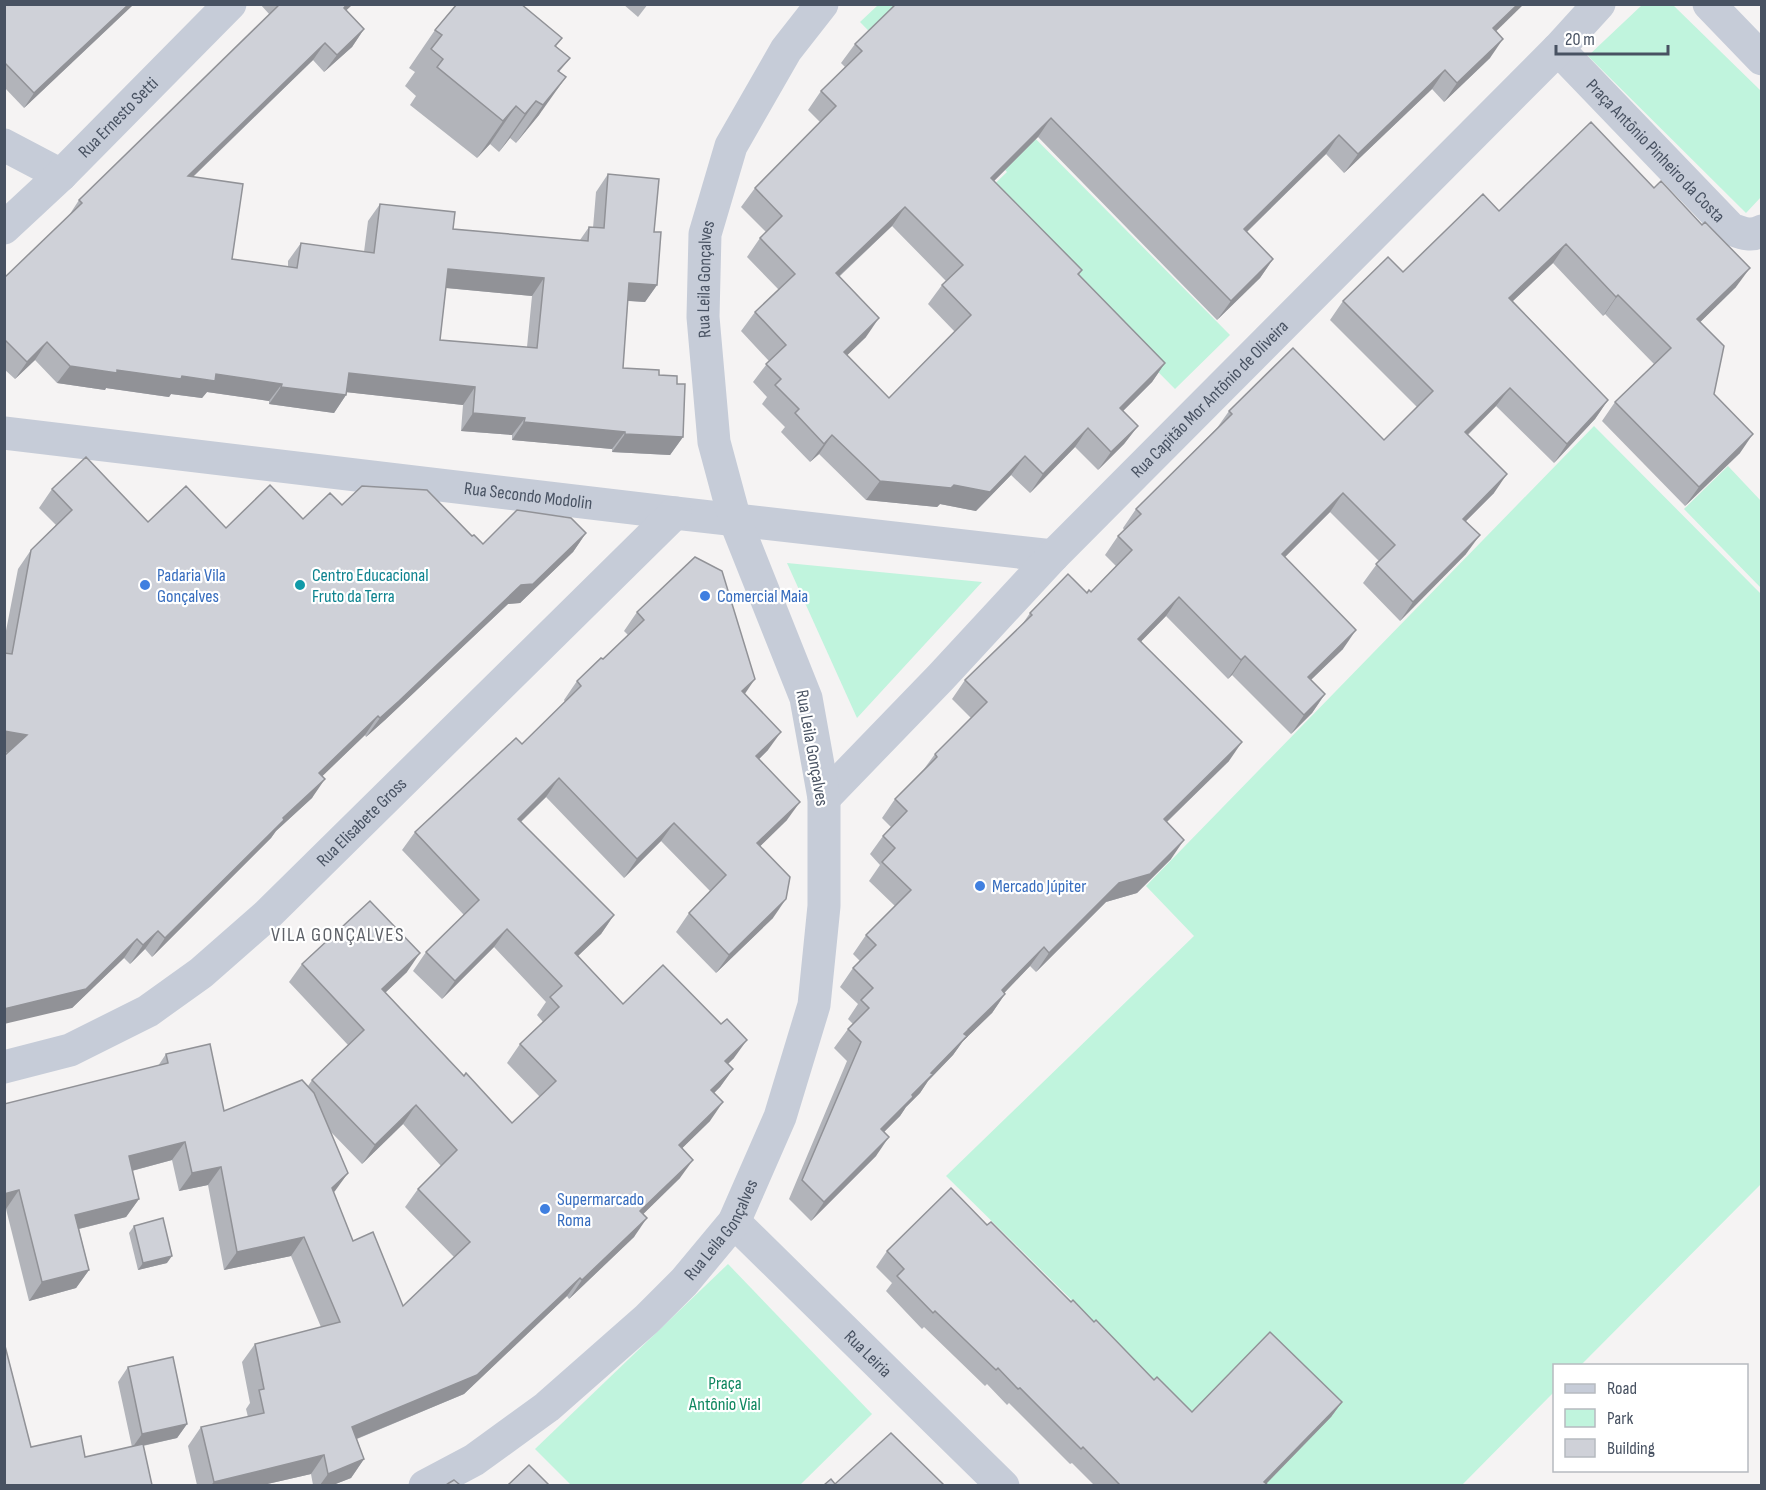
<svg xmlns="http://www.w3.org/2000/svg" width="1766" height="1490" font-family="'Sofia Sans Condensed',sans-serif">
<rect width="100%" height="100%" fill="#f5f3f3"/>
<g fill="#c0f4dd">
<path d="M878 5H903L1230 335 1175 389 983 195 1007 172 860 22Z"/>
<path d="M1642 5H1673L1761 91V197L1746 213 1588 56Z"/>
<path d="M1594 426 1761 594V1184L1581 1365 1554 1366V1392L1462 1485H1259L946 1176 1194 936 1146 886Z"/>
<path d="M1728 466 1761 501V588L1684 509Z"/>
<path d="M787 563 982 582 857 718Z"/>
<path d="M728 1264 872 1414 800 1485H571L535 1449Z"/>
</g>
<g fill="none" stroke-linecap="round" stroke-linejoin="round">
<g stroke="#c6ccd8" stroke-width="33">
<path d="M1709 4 1762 59"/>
<path id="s1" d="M1558 49 1731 229C1742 233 1751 237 1762 231"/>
<path d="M4 145 61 175"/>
<path id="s2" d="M4 228 61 175 230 4"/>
<path id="s3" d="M4 433 675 513 1053 556"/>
<path id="s4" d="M824 798 941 677 1053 556 1558 49 1599 4"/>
<path id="s5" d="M4 1067 70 1050 148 1011 201 973 266 916 675 513"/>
<path id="s6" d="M734 1222 1003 1486"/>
<path id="s7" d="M425 1486 474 1460 547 1407 647 1319 684 1282 734 1222 780 1117 814 1005 824 906V798L806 698 735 520 714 442 703 317 705 234 731 146 786 50 822 4"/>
</g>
</g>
<g fill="#b2b4ba" fill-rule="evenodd">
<path d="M4 4H134L24 108 4 87Z"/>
<path d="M260 4H353L346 10 364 29 352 47 324 72 313 60 193 177 232 259 288 267V261L301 243 364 252 368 221 380 204 453 229 580 240 589 227 593 228 596 192 608 174 654 232 657 285 645 302 628 301 623 368 659 375 677 384 683 437 670 455 612 452V449L512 440V435L461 431 463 405 346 392V395L334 413 269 404V401L207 392 202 398 171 394 169 397 106 388 105 390 57 383 35 360 15 379 4 369V278L68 217 79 200 270 15ZM446 288 532 296 527 347 440 340Z"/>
<path d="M623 4H648L638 17Z"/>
<path d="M435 30 562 38 556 46 570 58 559 72 539 115 516 143 510 138 499 152 490 144 477 158 410 105 416 96 405 86 415 72 409 68Z"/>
<path d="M1496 31 1490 58 1444 102 1432 89 1344 173 1326 154 1247 232 1273 259 1260 278 1217 320 1038 137 994 181 1082 270 1079 275 1165 363 1152 382 1123 411 1138 426 1124 444 1098 470 1075 447 1030 493 1011 475 976 511 940 504 937 507 866 500 819 454 810 462 781 432 785 427 762 404 767 397 753 382 769 361 741 331 755 312 779 290 747 257 760 238 766 232 741 207 755 188 820 122 808 110 821 91 845 67 841 63 855 44ZM892 226 946 281 942 285 928 304 955 332 889 398 847 355 866 337 839 277Z"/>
<path d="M1499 211 1736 287 1700 322 1714 394 1740 453 1685 506 1602 421 1615 402 1654 364 1605 314 1603 316 1553 263 1513 301 1608 400 1595 419 1554 463 1496 406 1468 435 1494 493 1466 521V554L1400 621 1363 583 1379 561 1330 512 1285 557 1343 649 1311 680 1325 694 1312 713 1291 734 1232 675 1228 679 1166 616 1141 641 1229 761 1167 822 1171 859 1137 893 1106 902 1036 972 1030 966 1004 993 1005 994 992 1013 963 1041 953 1055 928 1081 920 1093 906 1107 900 1116 884 1132 876 1156 811 1221 789 1199 847 1061 834 1048 848 1029 853 1024 848 1019 858 1004 840 987 853 968 860 961 853 954 866 935 895 906 869 881 880 865 870 854 883 836 891 827 882 818 895 799 924 769 935 754 971 718 952 699 965 680 1021 626 1030 613 1091 592 1116 566 1105 555 1118 536 1124 530 1123 528 1136 509 1217 428 1229 411 1384 440 1417 407 1330 320 1343 301 1403 272Z"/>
<path d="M52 489 148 522 226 528 303 519 342 505 472 536 483 544 586 533 573 552 520 603 508 604 385 720 366 737 365 735 322 776 312 798 276 831 271 838 152 957 145 949 130 964 124 958 72 1008 8 753 4 752V641L18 569 31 550 56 525 39 508Z"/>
<path d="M637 612 745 694 768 750 759 759 787 820 760 846 773 918 716 973 676 932 689 913 710 891 661 841 624 878 546 797 521 822 614 915 601 934 578 956 623 1004 734 1058 728 1064 733 1069 720 1087 714 1093 710 1121 682 1148 680 1178 643 1214 634 1237 569 1299 567 1296 464 1394 357 1439 364 1459 351 1478 333 1485H313L311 1474 263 1485H197L188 1446 201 1427 248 1417 246 1409 250 1403 242 1362 255 1344 321 1327 291 1256 224 1270 208 1185 179 1191 172 1160 132 1171 139 1199 126 1217 79 1229 89 1270 76 1288 29 1301 6 1209 4 1104 158 1066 166 1054 224 1111 308 1086 312 1080 348 1045 289 982 302 964 407 972 385 993 464 1076 512 1123 540 1097 507 1063 520 1044 543 1022 537 1015 546 1002 494 947 442 999 413 971 426 952 464 915 402 850 415 832 522 744 565 702 564 700 577 681 603 659 628 635 624 631ZM403 1124 441 1166 418 1189 405 1207 454 1257 403 1306 353 1241 333 1192 348 1173 330 1131 362 1164Z"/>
<path d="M987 1225 1094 1322 1154 1380 1192 1412 1342 1402 1331 1417 1266 1484 1268 1485H1094L1072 1463 1070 1464 1009 1403 1007 1405 987 1384 985 1386 924 1327 922 1329 886 1291 892 1283 876 1267 887 1251Z"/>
<path d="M134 1226 167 1263 138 1270 129 1233Z"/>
<path d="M128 1367 187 1424 177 1438 143 1446 152 1485 31 1447 85 1457 132 1447 118 1382Z"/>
</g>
<g fill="#919297">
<path d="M129 4H134L24 108 34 93Z"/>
<path d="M347 4H353L331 25 344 8Z"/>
<path d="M1518 4H1524L1480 47 1493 28Z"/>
<path d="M364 29 352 47 324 72 337 55Z"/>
<path d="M1503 39 1490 58 1444 102 1457 83Z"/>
<path d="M325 43 313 60 176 193 188 176Z"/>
<path d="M1445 70 1432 89 1344 173 1358 154Z"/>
<path d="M566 77 539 115 516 143 543 105Z"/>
<path d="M536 101 510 138 499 152 525 114Z"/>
<path d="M516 106 490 144 477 158 503 121Z"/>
<path d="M1051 118 1038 137 978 197 991 178Z"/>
<path d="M1339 135 1326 154 1230 248 1244 229Z"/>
<path d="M905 207 892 226 822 292 836 273Z"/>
<path d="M1566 244 1553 263 1496 317 1509 298Z"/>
<path d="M1273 259 1260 278 1217 320 1231 301Z"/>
<path d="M1750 268 1736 287 1684 338 1697 319Z"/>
<path d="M448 269 544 278 532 296 436 287Z"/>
<path d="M629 283 657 285 645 302 617 300Z"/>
<path d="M1618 295 1605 314 1603 316 1616 297Z"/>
<path d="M879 318 866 337 831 371 844 352Z"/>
<path d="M47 342 35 360 15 379 27 362Z"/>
<path d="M1165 363 1152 382 1107 427 1120 408Z"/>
<path d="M70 366 182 376 216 374 282 384 269 401 207 392 202 398 171 394 169 397 106 388 105 390 57 383Z"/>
<path d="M349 373 475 387 463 405 336 391Z"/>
<path d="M281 387 346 395 334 413 269 404Z"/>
<path d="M1510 388 1496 406 1451 451 1465 432Z"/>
<path d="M1608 400 1595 419 1554 463 1567 444Z"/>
<path d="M473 413 525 418 512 435 461 431Z"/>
<path d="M524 422 625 432 612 449 512 440Z"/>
<path d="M1138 426 1124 444 1098 470 1111 452Z"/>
<path d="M1088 428 1075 447 1030 493 1043 474Z"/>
<path d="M625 434 683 437 670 455 612 452Z"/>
<path d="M1753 434 1740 453 1685 506 1699 487Z"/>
<path d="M832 435 819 454 810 462 824 444Z"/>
<path d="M1025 456 1011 475 976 511 940 504 937 507 866 500 880 481 954 485Z"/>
<path d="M1507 474 1494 493 1450 537 1463 519Z"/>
<path d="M1343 493 1330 512 1269 573 1282 554Z"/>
<path d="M586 533 573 552 520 603 508 604 385 720 366 737 380 718 521 585Z"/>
<path d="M1480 535 1466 554 1400 621 1413 602Z"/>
<path d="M1179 597 1166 616 1125 658 1138 639Z"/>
<path d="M1356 630 1343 649 1294 696 1308 677Z"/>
<path d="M1245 656 1232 675 1228 679 1241 660Z"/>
<path d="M755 679 742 698V691Z"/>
<path d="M1325 694 1312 713 1291 734 1304 715Z"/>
<path d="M378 716 365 735 306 792 319 773Z"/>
<path d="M4 731 27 735 13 754 4 752Z"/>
<path d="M781 732 768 750 743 775 756 756Z"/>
<path d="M1242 742 1229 761 1150 838 1164 819Z"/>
<path d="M559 778 546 797 505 837 518 819Z"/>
<path d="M325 779 312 798 276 831 271 838 152 957 165 938 283 818Z"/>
<path d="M800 802 787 820 744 862 757 843Z"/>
<path d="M674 823 661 841 624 878 637 859Z"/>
<path d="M1184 840 1171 859 1137 893 1106 902 1036 972 1049 953 1119 883Z"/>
<path d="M786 899 773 918 716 973 729 955Z"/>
<path d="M614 915 601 934 562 971 575 953Z"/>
<path d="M507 929 494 947 442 999 455 981Z"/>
<path d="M158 931 145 949 130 964 143 945Z"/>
<path d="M137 939 124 958 72 1008 4 1024V1009Z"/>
<path d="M1044 947 1030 966 989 1009 1002 990Z"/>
<path d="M420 953 407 972 369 1008 382 989Z"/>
<path d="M1005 994 992 1013 963 1041 953 1055 928 1081 920 1093 906 1107 900 1116 868 1148 881 1129 912 1095 964 1034Z"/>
<path d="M747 1040 734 1058 712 1079 725 1061Z"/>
<path d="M733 1069 720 1087 698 1109 711 1090Z"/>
<path d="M723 1102 710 1121 666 1164 679 1145Z"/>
<path d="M416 1105 403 1124 362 1164 375 1145Z"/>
<path d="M889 1137 876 1156 811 1221 824 1202Z"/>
<path d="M185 1142 172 1160 116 1175 129 1156Z"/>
<path d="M693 1160 680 1178 627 1230 640 1211Z"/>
<path d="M221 1167 208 1185 179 1191 192 1173Z"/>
<path d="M348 1173 335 1191 319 1207 332 1188Z"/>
<path d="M19 1190 6 1209H4V1194Z"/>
<path d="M139 1199 126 1217 62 1233 75 1215Z"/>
<path d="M647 1218 634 1237 569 1299 582 1280Z"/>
<path d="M304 1237 291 1256 224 1270 237 1252Z"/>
<path d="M172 1256 167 1263 138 1270 143 1263Z"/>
<path d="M89 1270 76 1288 29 1301 42 1282Z"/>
<path d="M580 1278 567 1296 464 1394 339 1446 352 1427Z"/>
<path d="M1342 1402 1331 1417 1265 1485 1264 1482Z"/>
<path d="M187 1424 177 1438 132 1448 142 1434Z"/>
<path d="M324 1455 311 1474 263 1485H211L214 1482Z"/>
<path d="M364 1459 351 1478 333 1485H320L328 1474Z"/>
</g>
<g fill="#cfd1d8" stroke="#919297" stroke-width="1.5" fill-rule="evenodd">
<path d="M4 4H129L34 93 4 62Z"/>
<path d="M280 4H347L344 8 364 29 337 55 325 43 188 176 243 184 232 259 297 268 301 243 374 253 380 204 455 212 453 229 588 241 589 227 604 228 608 174 659 179 654 232H661L657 285 629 283 623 368 659 370V375L677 376V384H685L683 437 625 434V432L524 422 525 418 473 413 475 387 349 373 346 395 281 387 282 384 216 374 215 381 182 376 181 379 117 370V373L70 366 47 342 27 362 4 339V278L82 203 79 200ZM448 269 544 278 537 348 440 340Z"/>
<path d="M457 4H521L562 38 555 46 570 58 558 71 566 77 543 105 536 101 525 114 516 106 503 121 437 67 443 59 431 49 442 35 435 30Z"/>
<path d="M896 4H1518L1493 28 1503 39 1457 83 1445 70 1358 154 1339 135 1244 229 1273 259 1231 301 1051 118 991 178 1082 270 1078 274 1165 363 1120 408 1138 426 1111 452 1088 428 1043 474 1025 456 990 492 954 485 951 488 880 481 832 435 824 444 795 413 799 409 775 385 781 379 766 364 786 345 755 312 795 274 760 238 782 216 755 188 836 106 821 91 862 51 855 44ZM905 207 963 265 942 285 971 315 889 398 844 352 879 318 836 273Z"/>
<path d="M1591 122 1654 188 1661 181 1702 225 1705 222 1750 268 1697 319 1724 346 1714 394 1753 434 1699 487 1615 402 1671 348 1618 295 1616 297 1566 244 1509 298 1608 400 1567 444 1510 388 1465 432 1507 474 1463 519 1480 535 1413 602 1376 564 1395 545 1343 493 1282 554 1356 630 1308 677 1325 694 1304 715 1245 656 1241 660 1179 597 1138 639 1242 742 1164 819 1184 840 1150 874 1119 883 1049 953 1044 947 1002 990 1005 994 964 1034 967 1036 931 1073 933 1074 912 1095 913 1097 881 1129 889 1137 824 1202 802 1180 861 1042 848 1029 869 1008 861 1000 873 988 853 968 876 945 866 935 911 890 882 862 895 848 883 836 907 811 895 799 937 757 935 754 987 702 965 680 1032 615 1030 613 1068 574 1087 593 1089 590 1091 592 1132 550 1118 536 1141 514 1136 509 1232 414 1229 411 1293 348 1384 440 1433 391 1343 301 1388 257 1403 272 1483 194 1499 211Z"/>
<path d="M86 457 148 522 186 486 226 528 270 485 303 519 330 493 342 505 362 486 427 490 472 536 474 535 483 544 517 510 571 518 586 533 533 584 521 585 399 701 380 718 378 716 319 773 325 779 283 818 284 820 165 938 158 931 143 945 137 939 86 989 4 1009V756L27 735 4 731V653L12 654 31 550 72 510 52 489Z"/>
<path d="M695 557 722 571 755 679 742 691 781 732 756 756 800 802 757 843 790 877 786 899 729 955 689 913 726 875 674 823 637 859 559 778 518 819 614 915 575 953 623 1004 663 965 721 1024 727 1019 747 1040 725 1061 733 1069 711 1090 723 1102 679 1145 693 1160 640 1211 647 1218 582 1280 580 1278 477 1375 352 1427 364 1459 328 1474 324 1455 214 1482 201 1427 264 1413 259 1390 264 1389 255 1344 340 1322 304 1237 237 1252 221 1167 192 1173 185 1142 129 1156 139 1199 75 1215 89 1270 42 1282 19 1190 4 1194V1104L168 1063 166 1054 210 1044 224 1111 302 1080 314 1093 348 1173 332 1188 353 1241 373 1232 403 1306 470 1242 418 1189 457 1150 416 1105 375 1145 312 1080 364 1030 302 964 370 901 420 953 382 989 464 1076 466 1073 512 1123 556 1081 520 1044 559 1007 550 997 562 986 507 929 455 981 426 952 479 900 415 832 516 738 522 744 581 686 577 681 601 658 603 659 644 620 637 612Z"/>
<path d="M951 1188 987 1225 991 1222 1071 1302 1073 1300 1094 1322 1096 1320 1154 1380 1157 1377 1192 1412 1270 1332 1342 1402 1264 1482 1268 1485H1120L1083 1447 1081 1449 1020 1388 1018 1389 998 1368 996 1370 935 1311 933 1313 897 1276 904 1269 887 1251Z"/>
<path d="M163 1218 172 1256 143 1263 134 1226Z"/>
<path d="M4 1342 31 1447 81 1436 85 1457 143 1444 152 1485H4Z"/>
<path d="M173 1357 187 1424 142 1434 128 1367Z"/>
<path d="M891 1433 944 1485H824L831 1479 835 1484Z"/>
<path d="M529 1465 549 1485H508Z"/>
<path d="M454 1480 460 1485H446L449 1483Z"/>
</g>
<g fill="#3f7fe0" stroke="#fff" stroke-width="2">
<circle cx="145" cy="585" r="6"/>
<circle cx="705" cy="596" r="6"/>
<circle cx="980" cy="886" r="6"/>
<circle cx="545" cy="1209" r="6"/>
</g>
<circle fill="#0f9aa8" stroke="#fff" stroke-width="2" cx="300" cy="585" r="6"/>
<g text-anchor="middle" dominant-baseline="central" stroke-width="4.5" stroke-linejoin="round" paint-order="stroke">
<g font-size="18" fill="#485262" stroke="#fff">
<text stroke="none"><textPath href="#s2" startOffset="159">Rua Ernesto Setti</textPath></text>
<text stroke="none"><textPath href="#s1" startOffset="141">Praça Antônio Pinheiro da Costa</textPath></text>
<text stroke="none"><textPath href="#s7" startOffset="1386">Rua Leila Gonçalves</textPath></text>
<text stroke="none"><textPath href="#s4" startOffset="555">Rua Capitão Mor Antônio de Oliveira</textPath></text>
<text stroke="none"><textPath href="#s3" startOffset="528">Rua Secondo Modolin</textPath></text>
<text transform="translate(812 748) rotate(80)">Rua Leila Gonçalves</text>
<text stroke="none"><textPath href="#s5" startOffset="441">Rua Elisabete Gross</textPath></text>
<text stroke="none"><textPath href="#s7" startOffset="396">Rua Leila Gonçalves</textPath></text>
<text stroke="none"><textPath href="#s6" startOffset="188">Rua Leiria</textPath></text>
</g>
<g font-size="18" fill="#366cbe" stroke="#fff" text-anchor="start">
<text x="157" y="575">Padaria Vila<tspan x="157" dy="21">Gonçalves</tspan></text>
<text x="717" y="596">Comercial Maia</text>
<text x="992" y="886">Mercado Júpiter</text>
<text x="557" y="1199">Supermarcado<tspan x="557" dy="21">Roma</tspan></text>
</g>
<g font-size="18" fill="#0d838f" stroke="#fff" text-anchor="start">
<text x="312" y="575">Centro Educacional<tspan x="312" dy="21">Fruto da Terra</tspan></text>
</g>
<g font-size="18" fill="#0f875f" stroke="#fff">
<text x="725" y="1383">Praça<tspan x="725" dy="21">Antônio Vial</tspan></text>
</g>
<g font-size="20" letter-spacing="1.5" fill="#5e6168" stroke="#fff">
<text x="338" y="935">VILA GONÇALVES</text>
</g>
</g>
<rect width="1766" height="1490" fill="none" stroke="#485262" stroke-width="12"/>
<rect x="1553" y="1364" width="195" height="108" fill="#ffffff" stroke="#b6bac0" stroke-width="1.5"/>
<rect x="1565" y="1384" width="30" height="9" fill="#c6ccd8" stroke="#b6bac0" stroke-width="1.5"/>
<text x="1607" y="1394" font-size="18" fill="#485262">Road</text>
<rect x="1565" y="1409" width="30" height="18" fill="#c0f4dd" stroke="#b6bac0" stroke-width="1.5"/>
<text x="1607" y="1424" font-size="18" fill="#485262">Park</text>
<rect x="1565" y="1439" width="30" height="18" fill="#cfd1d8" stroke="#b6bac0" stroke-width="1.5"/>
<text x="1607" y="1454" font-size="18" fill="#485262">Building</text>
<path d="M1556 45v9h112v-9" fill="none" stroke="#485262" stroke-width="3"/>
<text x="1565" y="45" font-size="18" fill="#485262" stroke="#ffffff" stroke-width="4.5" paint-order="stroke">20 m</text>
</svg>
